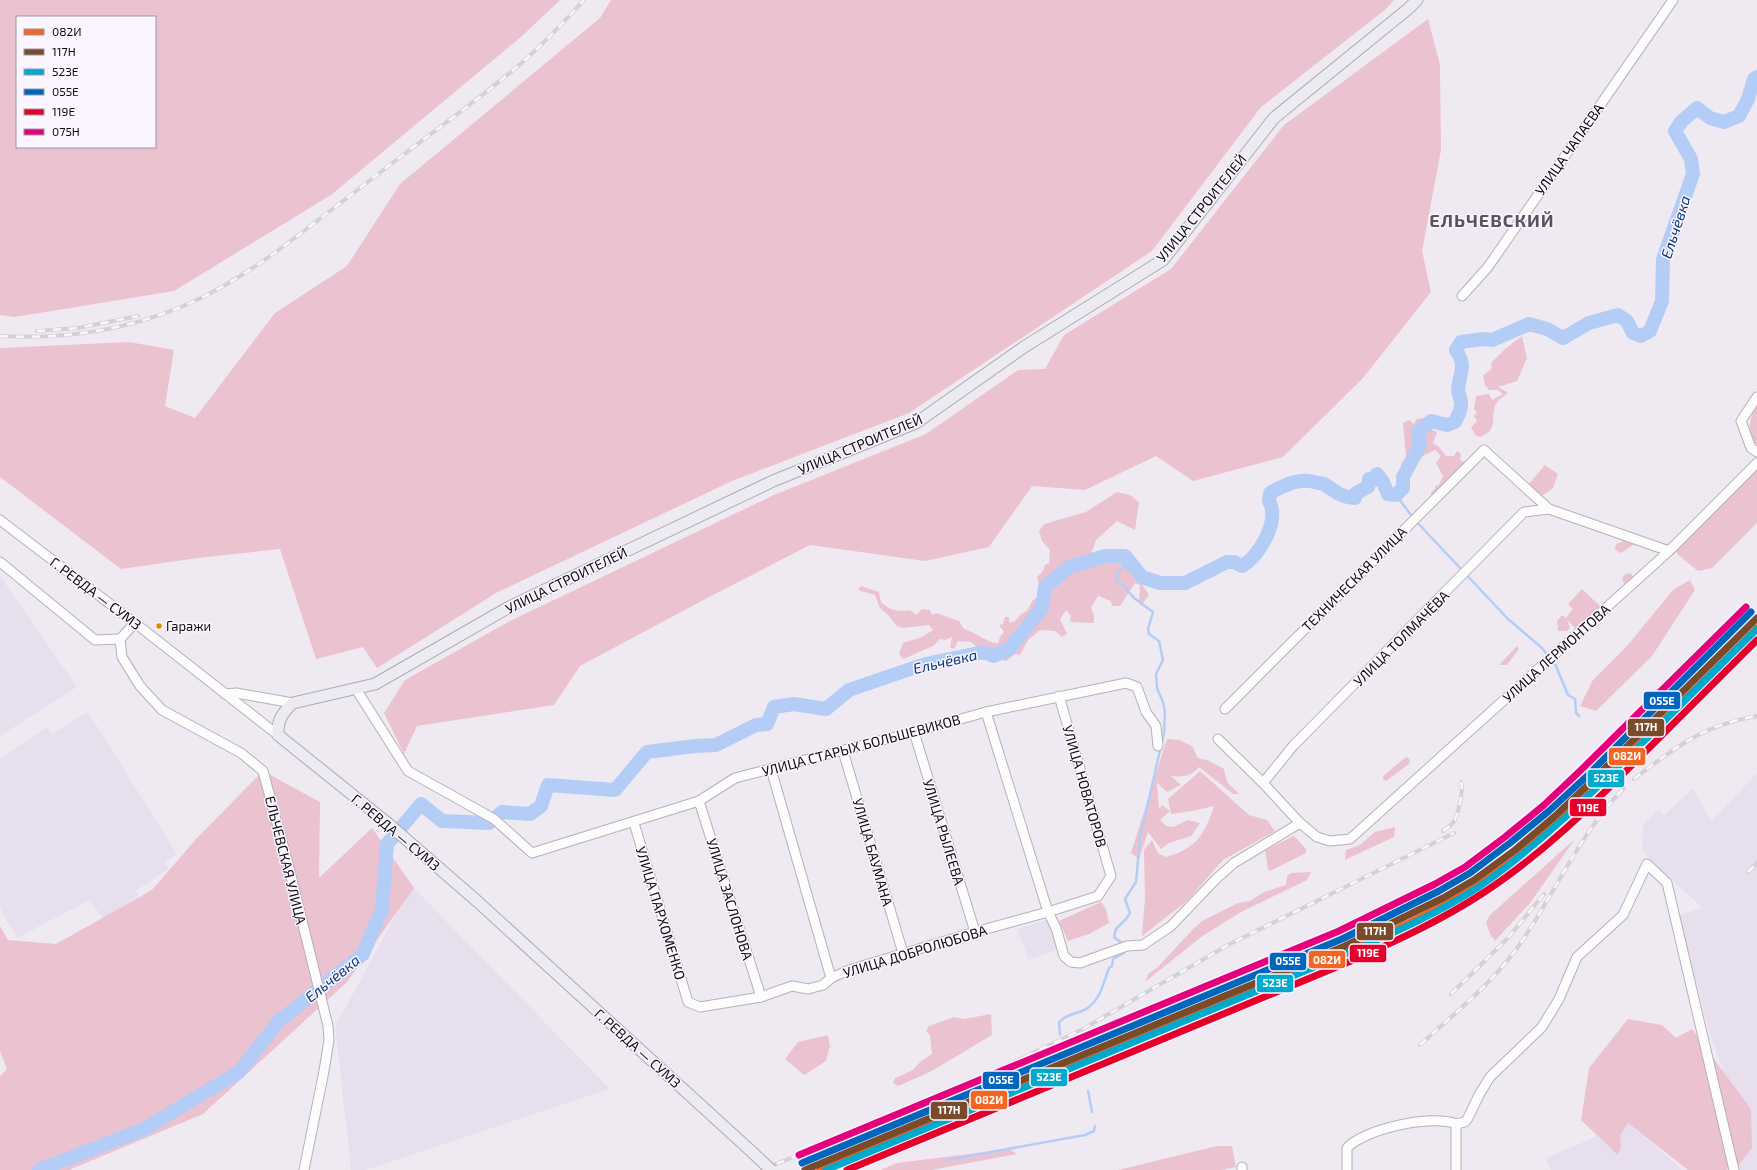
<svg xmlns="http://www.w3.org/2000/svg" width="1757" height="1170" font-family="'Exo 2',sans-serif">
<rect width="100%" height="100%" fill="#efeaf2"/>
<g fill="#e8dfee">
<path d="M0 576 77 687 0 736Z"/>
<path d="M88 712 177 854 165 862 168 869 136 891 138 896 103 919 90 900 17 938 0 908V759L47 727 52 734Z"/>
<path d="M1757 773V1170H1738L1745 1133 1709 1031 1679 915 1703 908 1651 861 1642 848 1643 825 1658 810 1664 815 1693 789 1712 821Z"/>
<path d="M414 888 610 1089 366 1170H351L335 1027 407 894Z"/>
<path d="M1047 920 1057 950 1029 960 1017 929Z"/>
<path d="M1628 1123 1683 1170H1551L1546 1158Z"/>
</g>
<g fill="#ebc2d0" fill-rule="evenodd">
<path d="M0 0H560L522 36 331 195 174 291 15 317 0 315ZM17 17H155V147H17Z"/>
<path d="M611 0H1394L1386 9 1261 107 1152 251 909 413 732 481 496 593 377 668 363 647 316 659 280 549 198 558 121 569 0 477V348L129 342 174 350 165 406 195 418 275 313 347 266 400 184 600 18Z"/>
<path d="M1428 19 1440 65 1441 150 1422 251 1431 292 1363 378 1283 457 1193 481 1156 456 1085 490 1032 486 989 547 925 561 810 545 711 596 580 666 554 705 417 726 404 754 384 713 405 680 512 620 774 495 926 434 1018 370 1045 369 1064 335 1171 269 1284 125Z"/>
<path d="M1522 336 1527 358 1517 381 1498 387 1507 392 1506 395C1503 397 1499 399 1498 401 1487 414 1502 429 1480 437L1475 435 1471 427 1477 421 1474 416 1477 412 1474 410 1476 396 1489 394 1492 400 1503 394 1498 390H1489L1485 385 1483 376 1492 368 1491 363 1505 349Z"/>
<path d="M1757 405V445C1746 433 1749 418 1757 405Z"/>
<path d="M1428 417 1433 419 1435 425 1432 430 1437 432 1433 443 1439 447 1446 456H1454L1457 451 1461 454 1460 460 1466 463 1432 496 1431 492 1435 489V486L1439 485 1443 476 1436 463 1441 456 1435 450 1423 456 1412 467 1407 466V462L1404 466H1401V464L1406 457 1403 423 1409 420 1414 424 1417 419Z"/>
<path d="M1545 465 1558 474 1553 488 1539 498 1527 486Z"/>
<path d="M1757 468V523L1712 568 1698 571 1677 554 1676 551Z"/>
<path d="M1117 492 1130 495 1139 502 1135 530 1117 521 1096 540 1091 554 1102 551H1121L1149 595 1141 606 1139 602 1140 585 1135 583 1120 606H1112L1111 601 1098 596 1091 607 1094 616V623L1070 622 1071 616 1066 610 1060 619 1067 634 1062 637 1055 631 1040 630 1028 640 1020 655 1015 654 1006 661 985 655 971 642 958 641 954 649 950 647 952 637 945 640 940 639 933 646 903 659 899 654 903 643 922 637 933 630 929 625 903 628 897 626 889 616 880 608 875 595 858 590 861 586 879 592 881 602C885 606 889 609 895 610 904 613 909 607 916 615L922 609 930 610 932 615 936 613 959 621 964 629C975 632 989 644 998 643L1000 637 1004 632 999 625 1003 624 1005 617H1009V622H1014L1021 614 1027 611 1033 600 1038 597 1040 592 1037 577 1043 571 1045 565 1049 563 1050 550 1042 541 1039 531 1044 524 1086 512Z"/>
<path d="M1626 540 1636 543 1621 553 1615 550 1616 544Z"/>
<path d="M1631 573 1633 577 1624 584 1622 578 1626 574Z"/>
<path d="M1690 580 1695 590 1652 656 1596 711 1580 706 1593 680 1627 646 1673 590Z"/>
<path d="M1582 589 1602 608 1577 630 1567 620 1570 628 1567 631H1558L1557 621 1562 615 1566 618 1573 609 1568 604Z"/>
<path d="M1517 646 1519 649 1507 665H1499Z"/>
<path d="M1167 739 1179 740 1192 746 1198 758 1209 761 1224 769 1227 782 1239 794H1233L1199 767C1191 777 1183 777 1171 776L1181 785 1167 792 1157 783 1159 809 1162 805 1170 811 1160 820 1166 826 1173 827 1188 820 1200 823 1191 836 1169 843 1161 849 1148 832 1139 859 1131 853Z"/>
<path d="M1407 757 1410 760 1409 764 1386 781 1383 779V776L1402 760Z"/>
<path d="M263 771 320 802 319 878 372 828 414 888 347 982 203 1114 69 1170H0V1076L7 1069 0 1051V926L8 940 56 944 152 890 197 838Z"/>
<path d="M1200 771 1249 815 1267 820 1275 831 1223 860 1187 901 1142 936 1145 898 1144 850 1152 840 1158 853 1166 857C1197 848 1204 835 1214 806L1192 811 1171 814 1168 799Z"/>
<path d="M1395 827 1394 837 1345 860 1346 850 1360 845 1375 832Z"/>
<path d="M1294 836 1306 849V853L1270 871 1268 870 1265 850Z"/>
<path d="M1575 839 1530 903 1495 941 1490 934 1486 922 1490 915Z"/>
<path d="M1311 872 1307 880 1241 912 1201 937 1145 982 1149 973 1157 968 1194 928 1202 921 1238 903 1250 901 1264 892 1286 885 1287 876 1291 873Z"/>
<path d="M1101 902 1106 909 1109 923 1089 934 1068 941 1059 921Z"/>
<path d="M991 1014 992 1035 930 1072 898 1086 893 1083 895 1078 913 1070 920 1062 932 1054 930 1035 926 1031 929 1026 954 1017 964 1019Z"/>
<path d="M1628 1019 1662 1025 1676 1038 1692 1029 1751 1109 1752 1148 1738 1166 1725 1170H1688L1628 1123 1620 1136 1621 1147 1618 1155 1581 1120 1589 1068Z"/>
<path d="M828 1035 830 1046 826 1061 804 1075 785 1059 798 1042Z"/>
<path d="M1217 1146H1232L1236 1167 1222 1170H1118Z"/>
<path d="M1009 1149 1017 1154 931 1170H880L897 1163Z"/>
</g>
<g fill="none" stroke-linecap="round" stroke-linejoin="round">
<g stroke="#b4cdf7" stroke-width="2.5">
<path d="M1396 495 1414 519 1508 619 1542 648 1556 666 1568 695 1575 699 1576 713 1579 716"/>
<path d="M1123 944 1114 937 1116 929 1126 919 1130 913 1125 899 1136 882 1140 838 1164 733 1165 712 1163 702 1157 688 1156 674 1163 660 1159 641 1149 634 1148 629 1153 612 1134 598 1123 585 1116 581 1118 573 1129 561"/>
<path d="M1060 1035 1059 1022C1067 1013 1081 1014 1089 1007 1101 998 1104 981 1109 968L1112 966 1113 959 1124 953V951"/>
<path d="M1088 1091 1092 1112"/>
<path d="M947 1160 1085 1135 1094 1131 1095 1126"/>
</g>
<path stroke="#b4cdf7" stroke-width="14" d="M39 1170 144 1129 239 1072 278 1022 363 954 382 909 387 844 421 804 442 821 489 823 502 812 530 814 541 806 548 785 615 790 647 752 695 746 716 745 756 725 767 724 774 707 794 704 826 709 849 690 925 664 984 652 994 656 1009 649 1042 608 1045 587 1069 567 1105 556H1125L1142 577 1160 583H1185L1227 562H1234L1242 566C1260 556 1280 520 1269 501L1270 493C1286 484 1301 477 1318 483 1321 483 1325 484 1327 486 1338 493 1341 497 1355 498L1356 493 1368 487 1369 479 1373 480 1377 474 1383 482 1388 494 1396 495 1403 488V477L1420 445 1418 432 1431 421 1447 425 1455 422C1458 416 1462 409 1461 401 1460 397 1458 393 1458 389 1460 371 1467 367 1456 350L1461 342 1483 339 1492 340 1529 324 1547 329 1563 338 1589 323 1618 315 1627 321 1633 333 1641 336 1650 331 1662 301 1663 259 1693 174 1691 159 1675 131 1681 122 1697 108 1710 118 1724 122 1739 116 1748 99 1754 79 1757 77"/>
<g stroke="#b5b1b7" stroke-width="11">
<g id="minor">
<path d="M1462 296 1488 267 1673 0"/>
<path d="M1757 397 1741 421 1751 448 1757 452"/>
<path d="M0 520 135 623 278 735"/>
<path d="M0 562 95 640 120 639"/>
<path d="M135 623 120 639 122 657 140 686 162 710 241 753 263 771 288 864 328 1026 329 1040 324 1071 304 1170"/>
<path d="M356 689 408 771 494 819 532 853 699 801 735 778 914 732 986 712 1126 683 1137 687 1146 712 1156 726 1158 746"/>
<path d="M225 694 236 693 293 703"/>
<path d="M1225 709 1484 450 1549 509 1669 551"/>
<path d="M986 712 1048 912 1056 928 1064 956 1071 962 1080 963 1127 946 1143 945 1171 926 1216 879 1234 863 1300 823"/>
<path d="M914 732 975 932"/>
<path d="M1218 739 1263 783 1300 823 1317 837 1330 841 1350 839 1669 551 1757 463"/>
<path d="M843 751 903 953"/>
<path d="M771 769 831 978"/>
<path d="M1263 783 1293 746 1524 512 1549 509"/>
<path d="M699 801 761 997"/>
<path d="M634 823 688 1002 700 1007 761 997 792 986 808 989 823 985 831 978 849 970 975 932 1048 912 1098 896 1111 876 1059 696"/>
<path d="M1456 1124 1465 1122 1468 1118 1479 1095 1490 1077 1542 1027 1559 999 1577 957 1623 915 1647 864 1667 883 1734 1170"/>
<path d="M1242 1170V1167"/>
<path d="M1347 1170V1148C1364 1129 1432 1114 1456 1124V1170"/>
</g>
</g>
<g stroke="#acaab6" stroke-width="13">
<path id="major" d="M752 1152 478 902 385 821 278 735C277 721 282 713 293 703L375 684 511 606 773 481 916 423 1024 347 1163 260 1274 118 1408 9 1417 0"/>
</g>
<use href="#minor" stroke="#fdfcfd" stroke-width="9"/>
<use href="#major" stroke="#ecebf1" stroke-width="11"/>
<g stroke="#d3d1d4" stroke-width="4">
<g id="rail">
<path d="M37 331 78 328 138 316"/>
<path d="M0 336C70 340 140 328 203 297 243 277 278 251 313 224 342 202 370 180 399 158 441 126 485 95 525 60 546 41 565 21 584 0"/>
<path d="M1634 779C1677 746 1702 726 1757 716"/>
<path d="M1443 831C1446 829 1450 826 1453 823 1458 816 1464 789 1461 782"/>
<path d="M1748 872 1757 863"/>
<path d="M1451 994 1508 938 1544 894"/>
<path d="M1420 1045C1455 1013 1493 983 1520 944 1556 892 1579 834 1624 788"/>
<path d="M1016 1067 1116 1029"/>
<path d="M953 1091 1083 1029 1228 945 1454 833"/>
<path d="M762 1170 958 1089"/>
</g>
</g>
<use href="#rail" stroke="#fbf5ff" stroke-width="2.5" stroke-dasharray="8" stroke-linecap="butt"/>
<g stroke="#acaab6" stroke-width="13" stroke-linecap="butt">
<path id="major-bridge" d="M752 1152 771 1170"/>
</g>
<use href="#major-bridge" stroke="#ecebf1" stroke-width="11"/>
<g stroke="#fbf5ff" stroke-width="10">
<path id="rail-1" d="M820 1170 1348 951C1393 931 1438 911 1479 883 1536 844 1585 797 1634 749 1675 709 1716 669 1757 628"/>
</g>
<g stroke="#fbf5ff" stroke-width="10">
<path id="rail-2" d="M805 1170 1345 946 1443 898 1474 880 1515 850 1554 817 1592 781 1757 618"/>
</g>
<g stroke="#fbf5ff" stroke-width="10">
<path id="rail-3" d="M826 1170 1348 953C1393 933 1439 913 1480 886 1539 845 1590 795 1641 744 1680 706 1718 667 1757 629"/>
</g>
<g stroke="#fbf5ff" stroke-width="10">
<path id="rail-4" d="M802 1163 1342 939 1439 891 1470 873 1510 843 1549 811 1587 776 1751 612"/>
</g>
<g stroke="#fbf5ff" stroke-width="10">
<path id="rail-5" d="M847 1170 1351 961C1396 941 1442 920 1483 893 1540 856 1589 808 1637 760 1677 720 1717 680 1757 640"/>
</g>
<g stroke="#fbf5ff" stroke-width="10">
<path id="rail-6" d="M799 1155 1339 931 1435 884 1465 867 1505 837 1544 805 1581 770 1746 607"/>
</g>
<use href="#rail-1" stroke="#f26522" stroke-width="7"/>
<use href="#rail-2" stroke="#7a4b2a" stroke-width="7"/>
<use href="#rail-3" stroke="#00a9ce" stroke-width="7"/>
<use href="#rail-4" stroke="#0065bd" stroke-width="7"/>
<use href="#rail-5" stroke="#e4002b" stroke-width="7"/>
<use href="#rail-6" stroke="#e5007d" stroke-width="7"/>
</g>
<circle fill="#d48f02" stroke="#fbf5ff" stroke-width="1.5" cx="159" cy="626" r="3.5"/>
<g text-anchor="middle" dominant-baseline="central" stroke-width="3" stroke-linejoin="round" paint-order="stroke">
<g font-size="13" fill="#0e0b10" stroke="#fbf5ff" text-anchor="start">
<text x="166" y="626">Гаражи</text>
</g>
<g font-size="14" fill="#0e0b10" stroke="#fbf5ff">
<text transform="translate(1569 149) rotate(-55)">УЛИЦА ЧАПАЕВА</text>
<text transform="translate(1201 208) rotate(-51)">УЛИЦА СТРОИТЕЛЕЙ</text>
<text transform="translate(860 444) rotate(-23)">УЛИЦА СТРОИТЕЛЕЙ</text>
<text transform="translate(1354 579) rotate(-45)">ТЕХНИЧЕСКАЯ УЛИЦА</text>
<text transform="translate(566 580) rotate(-26)">УЛИЦА СТРОИТЕЛЕЙ</text>
<text transform="translate(96 593) rotate(37)">Г. РЕВДА — СУМЗ</text>
<text transform="translate(1401 638) rotate(-45)">УЛИЦА ТОЛМАЧЁВА</text>
<text transform="translate(1556 653) rotate(-42)">УЛИЦА ЛЕРМОНТОВА</text>
<text transform="translate(861 745) rotate(-15)">УЛИЦА СТАРЫХ БОЛЬШЕВИКОВ</text>
<text transform="translate(1085 786) rotate(74)">УЛИЦА НОВАТОРОВ</text>
<text transform="translate(396 832) rotate(40)">Г. РЕВДА — СУМЗ</text>
<text transform="translate(944 832) rotate(73)">УЛИЦА РЫЛЕЕВА</text>
<text transform="translate(873 852) rotate(74)">УЛИЦА БАУМАНА</text>
<text transform="translate(286 860) rotate(76)">ЕЛЬЧЕВСКАЯ УЛИЦА</text>
<text transform="translate(730 899) rotate(73)">УЛИЦА ЗАСЛОНОВА</text>
<text transform="translate(661 913) rotate(73)">УЛИЦА ПАРХОМЕНКО</text>
<text transform="translate(915 951) rotate(-17)">УЛИЦА ДОБРОЛЮБОВА</text>
<text transform="translate(638 1048) rotate(42)">Г. РЕВДА — СУМЗ</text>
</g>
<g font-size="15" font-style="italic" fill="#0b3a7b" stroke="#fbf5ff">
<text transform="translate(1675 227) rotate(-72)">Ельчёвка</text>
<text transform="translate(945 661) rotate(-13)">Ельчёвка</text>
<text transform="translate(332 978) rotate(-39)">Ельчёвка</text>
</g>
<g font-size="18" font-weight="bold" letter-spacing="1" fill="#5a5360" stroke="#fbf5ff">
<text x="1492" y="220">ЕЛЬЧЕВСКИЙ</text>
</g>
</g>
<g stroke="#fbf5ff" stroke-width="1.5">
<rect x="1643" y="691" width="38" height="19" rx="4" fill="#0065bd"/>
<rect x="1627" y="718" width="38" height="19" rx="4" fill="#7a4b2a"/>
<rect x="1608" y="747" width="38" height="19" rx="4" fill="#f26522"/>
<rect x="1587" y="769" width="38" height="19" rx="4" fill="#00a9ce"/>
<rect x="1569" y="798" width="38" height="19" rx="4" fill="#e4002b"/>
<rect x="1356" y="922" width="38" height="19" rx="4" fill="#7a4b2a"/>
<rect x="1349" y="944" width="38" height="19" rx="4" fill="#e4002b"/>
<rect x="1308" y="950" width="38" height="19" rx="4" fill="#f26522"/>
<rect x="1269" y="952" width="38" height="19" rx="4" fill="#0065bd"/>
<rect x="1256" y="974" width="38" height="19" rx="4" fill="#00a9ce"/>
<rect x="1030" y="1068" width="38" height="19" rx="4" fill="#00a9ce"/>
<rect x="982" y="1071" width="38" height="19" rx="4" fill="#0065bd"/>
<rect x="970" y="1090" width="38" height="20" rx="4" fill="#f26522"/>
<rect x="930" y="1101" width="38" height="19" rx="4" fill="#7a4b2a"/>
</g>
<g font-size="11" text-anchor="middle" font-weight="bold" fill="#fff">
<text x="1662" y="705">055Е</text>
<text x="1646" y="731">117Н</text>
<text x="1627" y="760">082И</text>
<text x="1606" y="782">523Е</text>
<text x="1588" y="812">119Е</text>
<text x="1375" y="935">117Н</text>
<text x="1368" y="957">119Е</text>
<text x="1327" y="964">082И</text>
<text x="1288" y="965">055Е</text>
<text x="1275" y="987">523Е</text>
<text x="1049" y="1081">523Е</text>
<text x="1001" y="1084">055Е</text>
<text x="989" y="1104">082И</text>
<text x="949" y="1114">117Н</text>
</g>
<rect x="16" y="16" width="140" height="132" fill="#fbf5ff" stroke="#9c979f"/>
<rect x="24" y="29" width="20" height="6" fill="#f26522" stroke="#9c979f"/>
<text x="52" y="36" font-size="12" fill="#0e0b10">082И</text>
<rect x="24" y="49" width="20" height="6" fill="#7a4b2a" stroke="#9c979f"/>
<text x="52" y="56" font-size="12" fill="#0e0b10">117Н</text>
<rect x="24" y="69" width="20" height="6" fill="#00a9ce" stroke="#9c979f"/>
<text x="52" y="76" font-size="12" fill="#0e0b10">523Е</text>
<rect x="24" y="89" width="20" height="6" fill="#0065bd" stroke="#9c979f"/>
<text x="52" y="96" font-size="12" fill="#0e0b10">055Е</text>
<rect x="24" y="109" width="20" height="6" fill="#e4002b" stroke="#9c979f"/>
<text x="52" y="116" font-size="12" fill="#0e0b10">119Е</text>
<rect x="24" y="129" width="20" height="6" fill="#e5007d" stroke="#9c979f"/>
<text x="52" y="136" font-size="12" fill="#0e0b10">075Н</text>
</svg>
